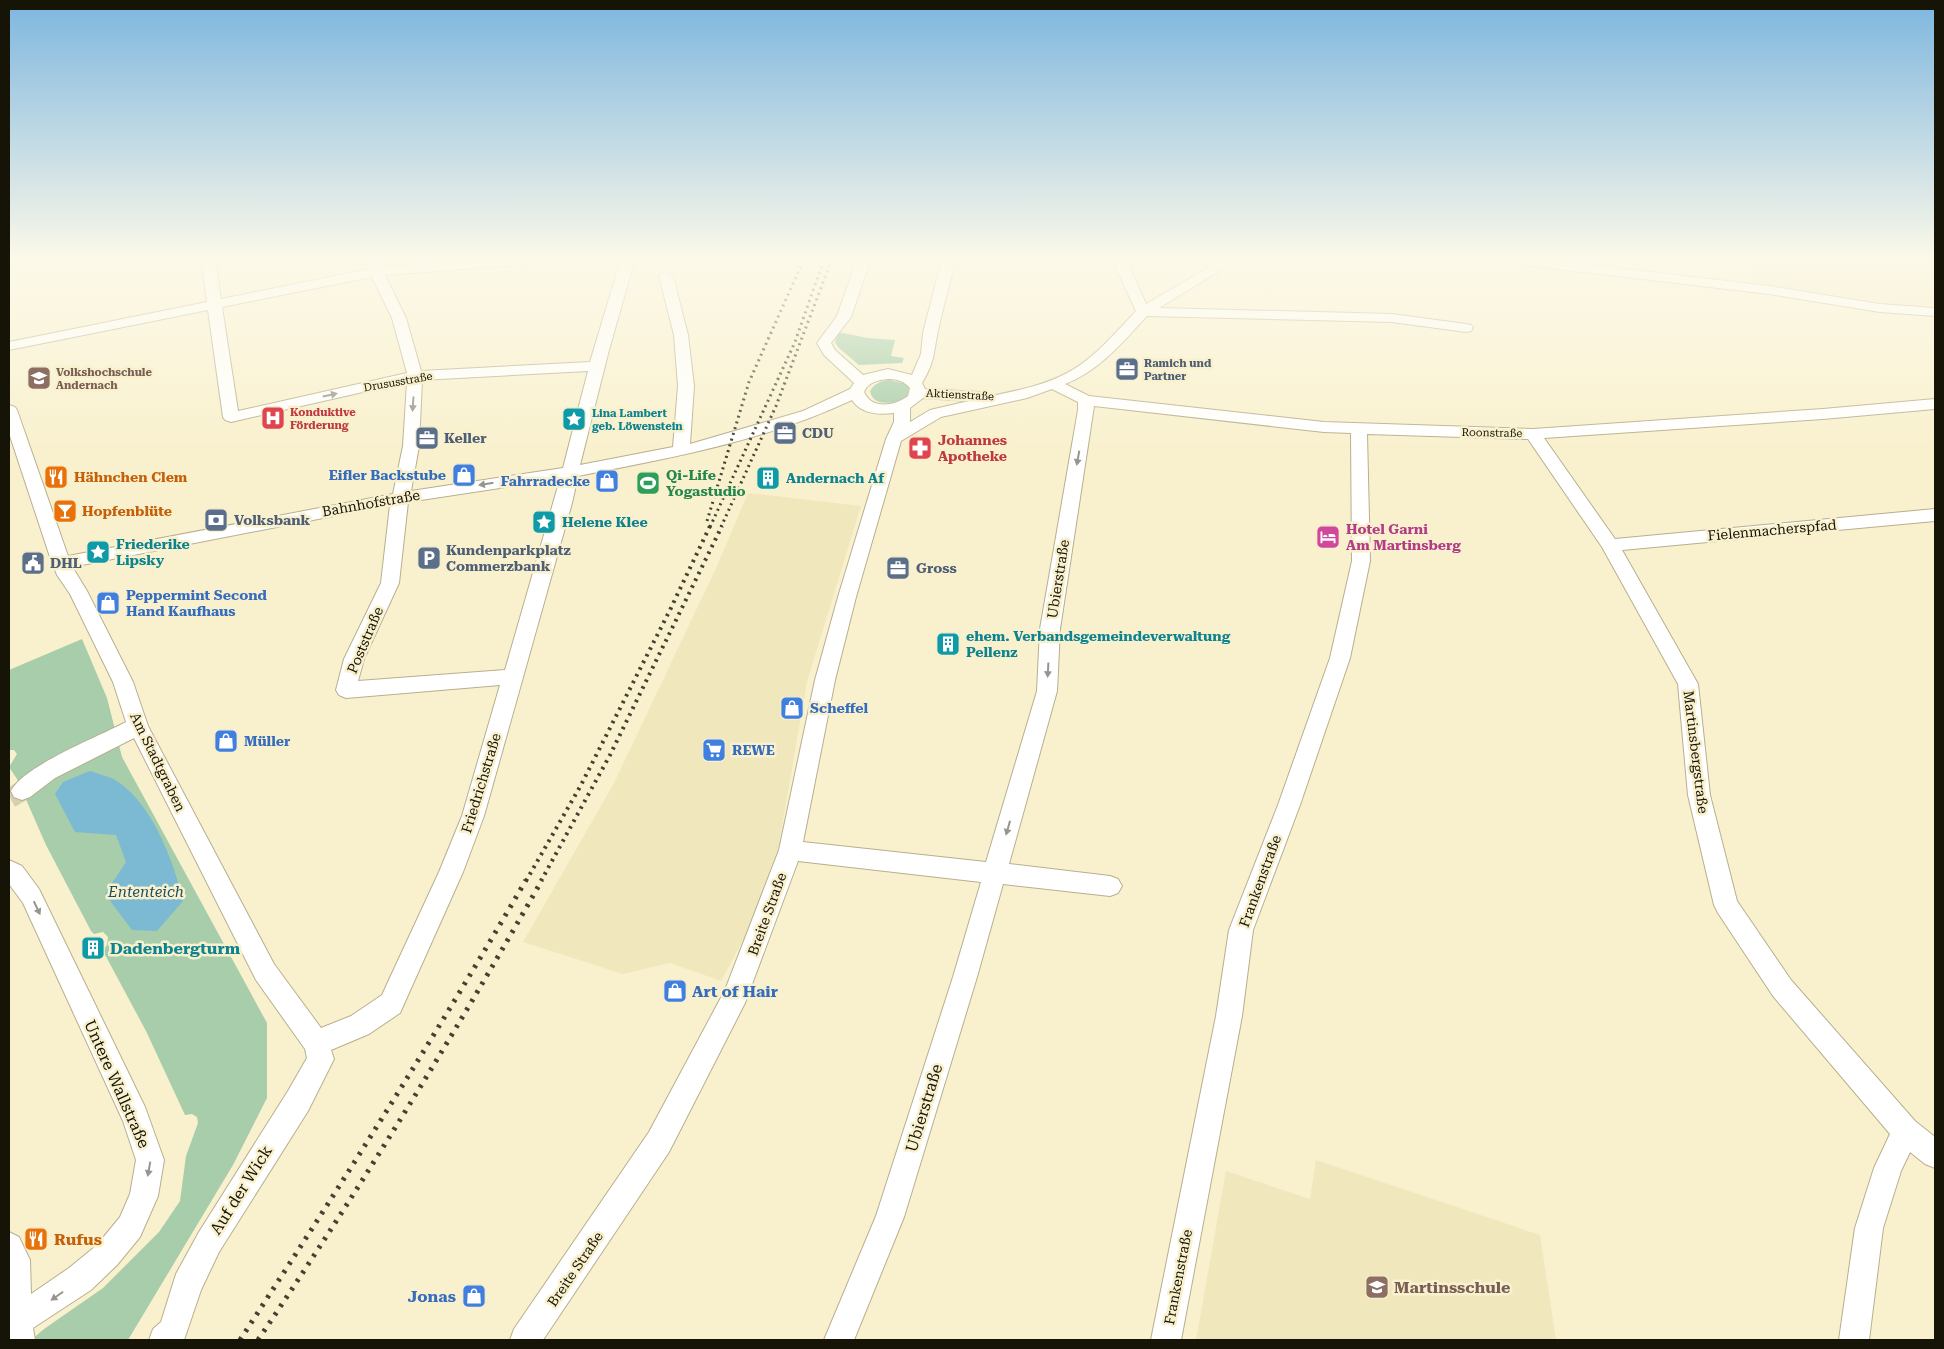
<svg xmlns="http://www.w3.org/2000/svg" width="1944" height="1349" font-family="'Roboto Serif',serif">
<rect width="100%" height="100%" fill="#f9f1ce"/>
<g fill="#f1e7bd">
<path d="M1746 259H1935V305L1910 306 1755 283Z"/>
<path d="M748 493 861 506 807 682 776 862 760 909 721 981 670 963 623 974 523 942 614 783 717 566Z"/>
<path d="M1316 1160 1540 1235 1556 1340H1196L1226 1171 1310 1199Z"/>
</g>
<g fill="#a7cdaa">
<path d="M838 332 868 338 895 340 891 356 904 358 902 363 859 365 838 347 835 342Z"/>
<path d="M889 380 906 384 910 391 907 398C895 403 873 408 870 391 875 383 881 381 889 380Z"/>
<path d="M82 639 107 698 122 757 267 1023V1098L233 1165 128 1340H31L44 1329 103 1288 159 1232 180 1201 186 1156 198 1123 197 1117 192 1114 185 1115 146 1031 103 951 107 945 108 937 103 932 94 934 91 931 46 845 17 779 9 767 17 754 14 750H9V670Z"/>
</g>
<path fill="#7cb9d2" d="M90 771C98 774 108 776 115 780 152 802 174 862 183 901L157 931 132 930 105 894 126 862 116 835 75 832 55 794 63 782Z"/>
<g fill="none" stroke-linecap="round" stroke-linejoin="round">
<path stroke="#d7d0b0" stroke-width="20" stroke-dasharray="20 10" stroke-linecap="butt" d="M10 798 22 791"/>
<g stroke="#b7af8e" stroke-width="2">
<g id="minor">
<path d="M201 259H215L221 299 369 269 365 259H379L382 267 492 259H551L544 263 385 275 406 318 421 371 590 362 621 259H635L609 350 580 465 673 447 678 386 674 335 659 276 661 273 666 272 673 276 688 335 694 386 690 444 803 411 850 389 854 383 824 355 817 343 837 316 857 259H871L851 317 831 343 835 350 863 375 888 369 912 375 921 354 923 333 942 259H956C950 283 943 307 938 331 933 355 935 361 922 383L925 389 979 392 984 394 987 397C1014 391 1043 386 1067 373 1094 359 1115 333 1136 311L1112 259H1126L1146 304 1223 259H1239L1159 308 1392 314 1466 324 1471 325 1473 328 1471 331 1466 332 1392 322 1147 316C1123 342 1099 371 1065 384L1089 396 1324 422 1533 429 1823 409 1935 399V409L1823 419 1544 438 1615 539 1935 509V521L1622 550 1698 684 1710 795 1737 901 1791 980 1915 1121 1935 1137V1168L1925 1164 1910 1152 1901 1171 1883 1228 1869 1340H1839L1855 1228 1874 1168 1890 1134 1773 996 1718 913 1714 905 1688 795 1678 684 1602 547 1528 439 1367 434 1370 561 1350 658 1300 805 1253 930 1242 1016 1181 1340H1151L1216 1016 1229 930 1278 805 1330 658 1352 561 1351 433 1324 432 1094 406 1060 629 1057 691 1009 864 1110 876 1118 879 1122 886 1118 893 1110 896 1003 884 977 977 904 1217 854 1340H824L876 1216 953 977 981 882 798 861 745 1003 669 1152 543 1340H510L514 1329 649 1132 725 990 779 850 815 680 838 597 886 439 894 422V413C879 415 861 414 852 400 765 441 671 458 578 476L572 503 484 816 463 872 400 1013 369 1034 331 1050 334 1059 308 1111 219 1252 201 1290 184 1340H149L153 1329 161 1322 176 1274 199 1232 288 1091 307 1058 305 1049 256 980 134 738 55 778 30 797 22 800 14 797 11 791C23 766 100 736 126 722L113 682 70 594 57 575 49 554 9 433V405L15 407 17 410 68 556 393 494 403 446 407 382 231 422 225 420 223 417 208 310 9 350V342L207 302ZM372 277 392 318 407 373 238 411 222 307ZM588 371 563 468 411 491 419 446 422 380ZM888 379C897 379 904 381 910 388L908 396C894 406 872 410 864 392 868 382 878 380 888 379ZM1052 389 1078 402V410L1040 629 1037 691 986 862 803 842 835 680 856 597 901 441 941 417 1027 398ZM923 398 969 401 930 410 910 422V408ZM560 479 505 670 358 681 364 659 399 583 408 502ZM390 505 381 583 344 659 336 690 339 695 346 698 500 685 462 816 439 872 382 995 351 1016 321 1028 274 964 148 726 133 682 87 591 73 568 82 565Z"/>
<path d="M1499 259H1540L1769 286 1880 304 1935 308V316L1880 312 1769 294 1506 263Z"/>
<path d="M9 860 22 866 39 889 145 1107 164 1160 158 1196 140 1237 117 1265 91 1290 33 1328 35 1340H9V1232L19 1237 30 1260 31 1294 69 1268 97 1245 120 1217 130 1194 136 1160 123 1121 23 903 9 884Z"/>
</g>
</g>
<use href="#minor" fill="#fff" fill-rule="evenodd"/>
<g stroke="#454131" stroke-width="3" stroke-dasharray="2 4" stroke-linecap="butt">
<path d="M707 521 749 382 804 259"/>
<path d="M710 527 795 342 824 259"/>
<path d="M721 527 776 406 832 259"/>
</g>
<g stroke="#454131" stroke-width="4" stroke-dasharray="2.5 5" stroke-linecap="butt">
<path d="M526 881 581 785 670 610 710 526"/>
<path d="M541 881 610 755 722 526"/>
</g>
<g stroke="#454131" stroke-width="5" stroke-dasharray="3 7" stroke-linecap="butt">
<path d="M240 1340C339 1188 435 1037 526 880"/>
<path d="M258 1340C359 1190 453 1037 542 880"/>
</g>
</g>
<defs><path id="oneway-solid" d="M-6-.8H1V-3.2L6.5 0L1 3.2V.8H-6Z" transform="scale(1.25)"/></defs>
<g fill="#96958f">
<use href="#oneway-solid" transform="translate(330 395) rotate(-12)"/>
<use href="#oneway-solid" transform="translate(413 404) rotate(94)"/>
<use href="#oneway-solid" transform="translate(1078 458) rotate(100)"/>
<use href="#oneway-solid" transform="translate(486 484) rotate(171)"/>
<use href="#oneway-solid" transform="translate(1048 670) rotate(93)"/>
<use href="#oneway-solid" transform="translate(1008 828) rotate(106)"/>
<use href="#oneway-solid" transform="translate(37 908) rotate(65)"/>
<use href="#oneway-solid" transform="translate(149 1169) rotate(100)"/>
<use href="#oneway-solid" transform="translate(57 1296) rotate(145)"/>
</g>
<linearGradient id="sky" x2="0" y2="1"><stop stop-color="#7db6df"/><stop offset="0.58" stop-color="#fcf9e9"/><stop offset="1" stop-color="#fcf9e9" stop-opacity="0"/></linearGradient>
<rect width="1944" height="448" fill="url(#sky)"/>
<defs>
<g id="office-square" transform="scale(1.25)"><rect x="-9" y="-9" width="18" height="18" rx="4" fill="#5c6f8a" stroke="#f9f1ce"/><path d="M-6-3h4V-5.5h4V-3h4V5H-6ZM-1-4.5V-3h2v-1.5ZM-6 0V1H6V0Z" fill="#fff"/></g>
<g id="university-square" transform="scale(1.25)"><rect x="-9" y="-9" width="18" height="18" rx="4" fill="#8d6e63" stroke="#f9f1ce"/><path d="M0-5L7-2L0 1L-7-2ZM-4 1L0 2.5L4 1V4Q0 6-4 4Z" fill="#fff"/></g>
<g id="hospital-square" transform="scale(1.25)"><rect x="-9" y="-9" width="18" height="18" rx="4" fill="#e0444e" stroke="#f9f1ce"/><path d="M-5-5h3v3.5h4V-5h3V5h-3V1.5h-4V5h-3Z" fill="#fff"/></g>
<g id="sight-square" transform="scale(1.25)"><rect x="-9" y="-9" width="18" height="18" rx="4" fill="#0f9aa8" stroke="#f9f1ce"/><path d="M0-6L1.8-2.2L6-1.7L2.9 1.2L3.7 5.4L0 3.3L-3.7 5.4L-2.9 1.2L-6-1.7L-1.8-2.2Z" fill="#fff"/></g>
<g id="pharmacy-square" transform="scale(1.25)"><rect x="-9" y="-9" width="18" height="18" rx="4" fill="#e0444e" stroke="#f9f1ce"/><path d="M-2-6h4v4h4v4h-4v4h-4v-4h-4v-4h4Z" fill="#fff"/></g>
<g id="shop-square" transform="scale(1.25)"><rect x="-9" y="-9" width="18" height="18" rx="4" fill="#3f7fe0" stroke="#f9f1ce"/><path d="M-5-2.5h2.3a2.7 3.5 0 0 1 5.4 0H5L5.5 6h-11ZM-1.5-2.5h3a1.5 2.3 0 0 0-3 0Z" fill="#fff"/></g>
<g id="restaurant-square" transform="scale(1.25)"><rect x="-9" y="-9" width="18" height="18" rx="4" fill="#e8710a" stroke="#f9f1ce"/><path d="M-5-6h1v4h1v-4h1v4h1v-4h1v5L-1.5 .5V6h-2V.5L-5-1ZM5-6V6H3V1.5H1.5Q1.5-4 5-6Z" fill="#fff"/></g>
<g id="building-square" transform="scale(1.25)"><rect x="-9" y="-9" width="18" height="18" rx="4" fill="#0f9aa8" stroke="#f9f1ce"/><path d="M-4-6H4V6H1V3H-1V6H-4ZM-2.5-4.3h1.7v1.8h-1.7ZM.8-4.3h1.7v1.8H.8ZM-2.5-1h1.7V.8h-1.7ZM.8-1h1.7V.8H.8Z" fill="#fff"/></g>
<g id="stadium-square" transform="scale(1.25)"><rect x="-9" y="-9" width="18" height="18" rx="4" fill="#2e9e5b" stroke="#f9f1ce"/><path d="M0-5a6.5 5 0 1 0 0 10a6.5 5 0 1 0 0-10ZM-3.5-1.8h7v3.6h-7Z" fill="#fff"/></g>
<g id="bar-square" transform="scale(1.25)"><rect x="-9" y="-9" width="18" height="18" rx="4" fill="#e8710a" stroke="#f9f1ce"/><path d="M-6-5H6L.8 .8V4.5H3.5V6h-7V4.5H-.8V.8Z" fill="#fff"/></g>
<g id="bank-square" transform="scale(1.25)"><rect x="-9" y="-9" width="18" height="18" rx="4" fill="#5c6f8a" stroke="#f9f1ce"/><path d="M-6-4H6V4H-6ZM0-2.3a2.3 2.3 0 1 0 0 4.6a2.3 2.3 0 1 0 0-4.6Z" fill="#fff"/></g>
<g id="hotel-square" transform="scale(1.25)"><rect x="-9" y="-9" width="18" height="18" rx="4" fill="#d1479c" stroke="#f9f1ce"/><path d="M-6-4.5h1.5V1H6V5H4.5V3h-9V5H-6ZM-4 0a1.8 1.8 0 1 1 3.6 0ZM.5 0V-2.5h3Q6-2.5 6 0Z" fill="#fff"/></g>
<g id="parking-square" transform="scale(1.25)"><rect x="-9" y="-9" width="18" height="18" rx="4" fill="#5c6f8a" stroke="#f9f1ce"/><path d="M-3.5-5.5H1a3.5 3.5 0 0 1 0 7H-1V5.5H-3.5ZM-1-3.4V-.6H.8a1.4 1.4 0 0 0 0-2.8Z" fill="#fff"/></g>
<g id="civic-square" transform="scale(1.25)"><rect x="-9" y="-9" width="18" height="18" rx="4" fill="#5c6f8a" stroke="#f9f1ce"/><path d="M-.6-6.5H3V-4.5H.6V-3L4-1V1h2V6H-6V1h2V-1L-.6-3ZM-1.2 2.5V6h2.4V2.5Z" fill="#fff"/></g>
<g id="supermarket-square" transform="scale(1.25)"><rect x="-9" y="-9" width="18" height="18" rx="4" fill="#3f7fe0" stroke="#f9f1ce"/><path d="M-6-5.5h2.5l.6 2H6L4.5 2H-2.5L-4.4-4H-6ZM-1.5 3.2a1.3 1.3 0 1 0 .1 0ZM3 3.2a1.3 1.3 0 1 0 .1 0Z" fill="#fff"/></g>
<g id="school-square" transform="scale(1.25)"><rect x="-9" y="-9" width="18" height="18" rx="4" fill="#8d6e63" stroke="#f9f1ce"/><path d="M0-5L7-2L0 1L-7-2ZM-4 1L0 2.5L4 1V4Q0 6-4 4Z" fill="#fff"/></g>
</defs>
<g fill-rule="evenodd">
<use href="#office-square" x="1127" y="369"/>
<use href="#university-square" x="39" y="378"/>
<use href="#hospital-square" x="273" y="418"/>
<use href="#sight-square" x="574" y="419"/>
<use href="#office-square" x="785" y="433"/>
<use href="#office-square" x="427" y="438"/>
<use href="#pharmacy-square" x="920" y="448"/>
<use href="#shop-square" x="464" y="475"/>
<use href="#restaurant-square" x="56" y="477"/>
<use href="#building-square" x="768" y="478"/>
<use href="#shop-square" x="607" y="481"/>
<use href="#stadium-square" x="648" y="483"/>
<use href="#bar-square" x="65" y="511"/>
<use href="#bank-square" x="216" y="520"/>
<use href="#sight-square" x="544" y="522"/>
<use href="#hotel-square" x="1328" y="537"/>
<use href="#sight-square" x="98" y="552"/>
<use href="#parking-square" x="429" y="558"/>
<use href="#civic-square" x="33" y="563"/>
<use href="#office-square" x="898" y="568"/>
<use href="#shop-square" x="108" y="603"/>
<use href="#building-square" x="948" y="644"/>
<use href="#shop-square" x="792" y="708"/>
<use href="#shop-square" x="226" y="741"/>
<use href="#supermarket-square" x="714" y="750"/>
<use href="#building-square" x="93" y="948"/>
<use href="#shop-square" x="675" y="991"/>
<use href="#restaurant-square" x="36" y="1239"/>
<use href="#school-square" x="1377" y="1287"/>
<use href="#shop-square" x="474" y="1296"/>
</g>
<g text-anchor="middle" dominant-baseline="central" stroke-width="5" stroke-linejoin="round" paint-order="stroke">
<g font-size="11" font-weight="bold" fill="#4e5e75" stroke="#f9f1ce" text-anchor="start">
<text x="1144" y="363">Ramich und<tspan x="1144" dy="13">Partner</tspan></text>
</g>
<g font-size="11" font-weight="bold" fill="#785e54" stroke="#f9f1ce" text-anchor="start">
<text x="56" y="372">Volkshochschule<tspan x="56" dy="13">Andernach</tspan></text>
</g>
<g font-size="11" fill="#161307" stroke="#f9f1ce">
<text transform="translate(398 382) rotate(-10)">Drususstraße</text>
<text transform="translate(960 395) rotate(3)">Aktienstraße</text>
<text transform="translate(1492 433) rotate(1)">Roonstraße</text>
</g>
<g font-size="11" font-weight="bold" fill="#be3a42" stroke="#f9f1ce" text-anchor="start">
<text x="290" y="412">Konduktive<tspan x="290" dy="13">Förderung</tspan></text>
</g>
<g font-size="11" font-weight="bold" fill="#0d838f" stroke="#f9f1ce" text-anchor="start">
<text x="592" y="413">Lina Lambert<tspan x="592" dy="13">geb. Löwenstein</tspan></text>
</g>
<g font-size="14" font-weight="bold" fill="#4e5e75" stroke="#f9f1ce" text-anchor="start">
<text x="802" y="433">CDU</text>
<text x="444" y="438">Keller</text>
<text x="234" y="520">Volksbank</text>
<text x="446" y="550">Kundenparkplatz<tspan x="446" dy="16">Commerzbank</tspan></text>
<text x="50" y="563">DHL</text>
<text x="916" y="568">Gross</text>
</g>
<g font-size="14" font-weight="bold" fill="#be3a42" stroke="#f9f1ce" text-anchor="start">
<text x="938" y="440">Johannes<tspan x="938" dy="16">Apotheke</tspan></text>
</g>
<g font-size="14" font-weight="bold" fill="#366cbe" stroke="#f9f1ce" text-anchor="start">
<text x="446" y="475" text-anchor="end">Eifler Backstube</text>
<text x="590" y="481" text-anchor="end">Fahrradecke</text>
<text x="126" y="595">Peppermint Second<tspan x="126" dy="16">Hand Kaufhaus</tspan></text>
<text x="810" y="708">Scheffel</text>
<text x="244" y="741">Müller</text>
<text x="732" y="750">REWE</text>
</g>
<g font-size="14" font-weight="bold" fill="#27864d" stroke="#f9f1ce" text-anchor="start">
<text x="666" y="475">Qi-Life<tspan x="666" dy="16">Yogastudio</tspan></text>
</g>
<g font-size="14" font-weight="bold" fill="#c56008" stroke="#f9f1ce" text-anchor="start">
<text x="74" y="477">Hähnchen Clem</text>
<text x="82" y="511">Hopfenblüte</text>
</g>
<g font-size="14" font-weight="bold" fill="#0d838f" stroke="#f9f1ce" text-anchor="start">
<text x="786" y="478">Andernach Af</text>
<text x="562" y="522">Helene Klee</text>
<text x="116" y="544">Friederike<tspan x="116" dy="16">Lipsky</tspan></text>
<text x="966" y="636">ehem. Verbandsgemeindeverwaltung<tspan x="966" dy="16">Pellenz</tspan></text>
</g>
<g font-size="14" fill="#161307" stroke="#f9f1ce">
<text transform="translate(371 503) rotate(-10)">Bahnhofstraße</text>
<text transform="translate(1772 530) rotate(-5)">Fielenmacherspfad</text>
<text transform="translate(1058 579) rotate(-81)">Ubierstraße</text>
<text transform="translate(365 640) rotate(-67)">Poststraße</text>
<text transform="translate(1696 752) rotate(83)">Martinsbergstraße</text>
<text transform="translate(158 762) rotate(64)">Am Stadtgraben</text>
<text transform="translate(481 783) rotate(-73)">Friedrichstraße</text>
<text transform="translate(1260 881) rotate(-70)">Frankenstraße</text>
<text transform="translate(767 914) rotate(-70)">Breite Straße</text>
<text transform="translate(575 1269) rotate(-56)">Breite Straße</text>
<text transform="translate(1178 1277) rotate(-79)">Frankenstraße</text>
</g>
<g font-size="14" font-weight="bold" fill="#b23c85" stroke="#f9f1ce" text-anchor="start">
<text x="1346" y="529">Hotel Garni<tspan x="1346" dy="16">Am Martinsberg</tspan></text>
</g>
<g font-size="15" font-style="italic" fill="#1d4f62" stroke="#f9f1ce">
<text x="146" y="892">Ententeich</text>
</g>
<g font-size="16" font-weight="bold" fill="#0d838f" stroke="#f9f1ce" text-anchor="start">
<text x="110" y="948">Dadenbergturm</text>
</g>
<g font-size="16" font-weight="bold" fill="#366cbe" stroke="#f9f1ce" text-anchor="start">
<text x="692" y="991">Art of Hair</text>
<text x="456" y="1296" text-anchor="end">Jonas</text>
</g>
<g font-size="16" fill="#161307" stroke="#f9f1ce">
<text transform="translate(117 1084) rotate(66)">Untere Wallstraße</text>
<text transform="translate(924 1108) rotate(-73)">Ubierstraße</text>
<text transform="translate(241 1190) rotate(-58)">Auf der Wick</text>
</g>
<g font-size="16" font-weight="bold" fill="#c56008" stroke="#f9f1ce" text-anchor="start">
<text x="54" y="1239">Rufus</text>
</g>
<g font-size="16" font-weight="bold" fill="#785e54" stroke="#f9f1ce" text-anchor="start">
<text x="1394" y="1287">Martinsschule</text>
</g>
</g>
<rect width="1944" height="1349" fill="none" stroke="#161307" stroke-width="20"/>
</svg>
